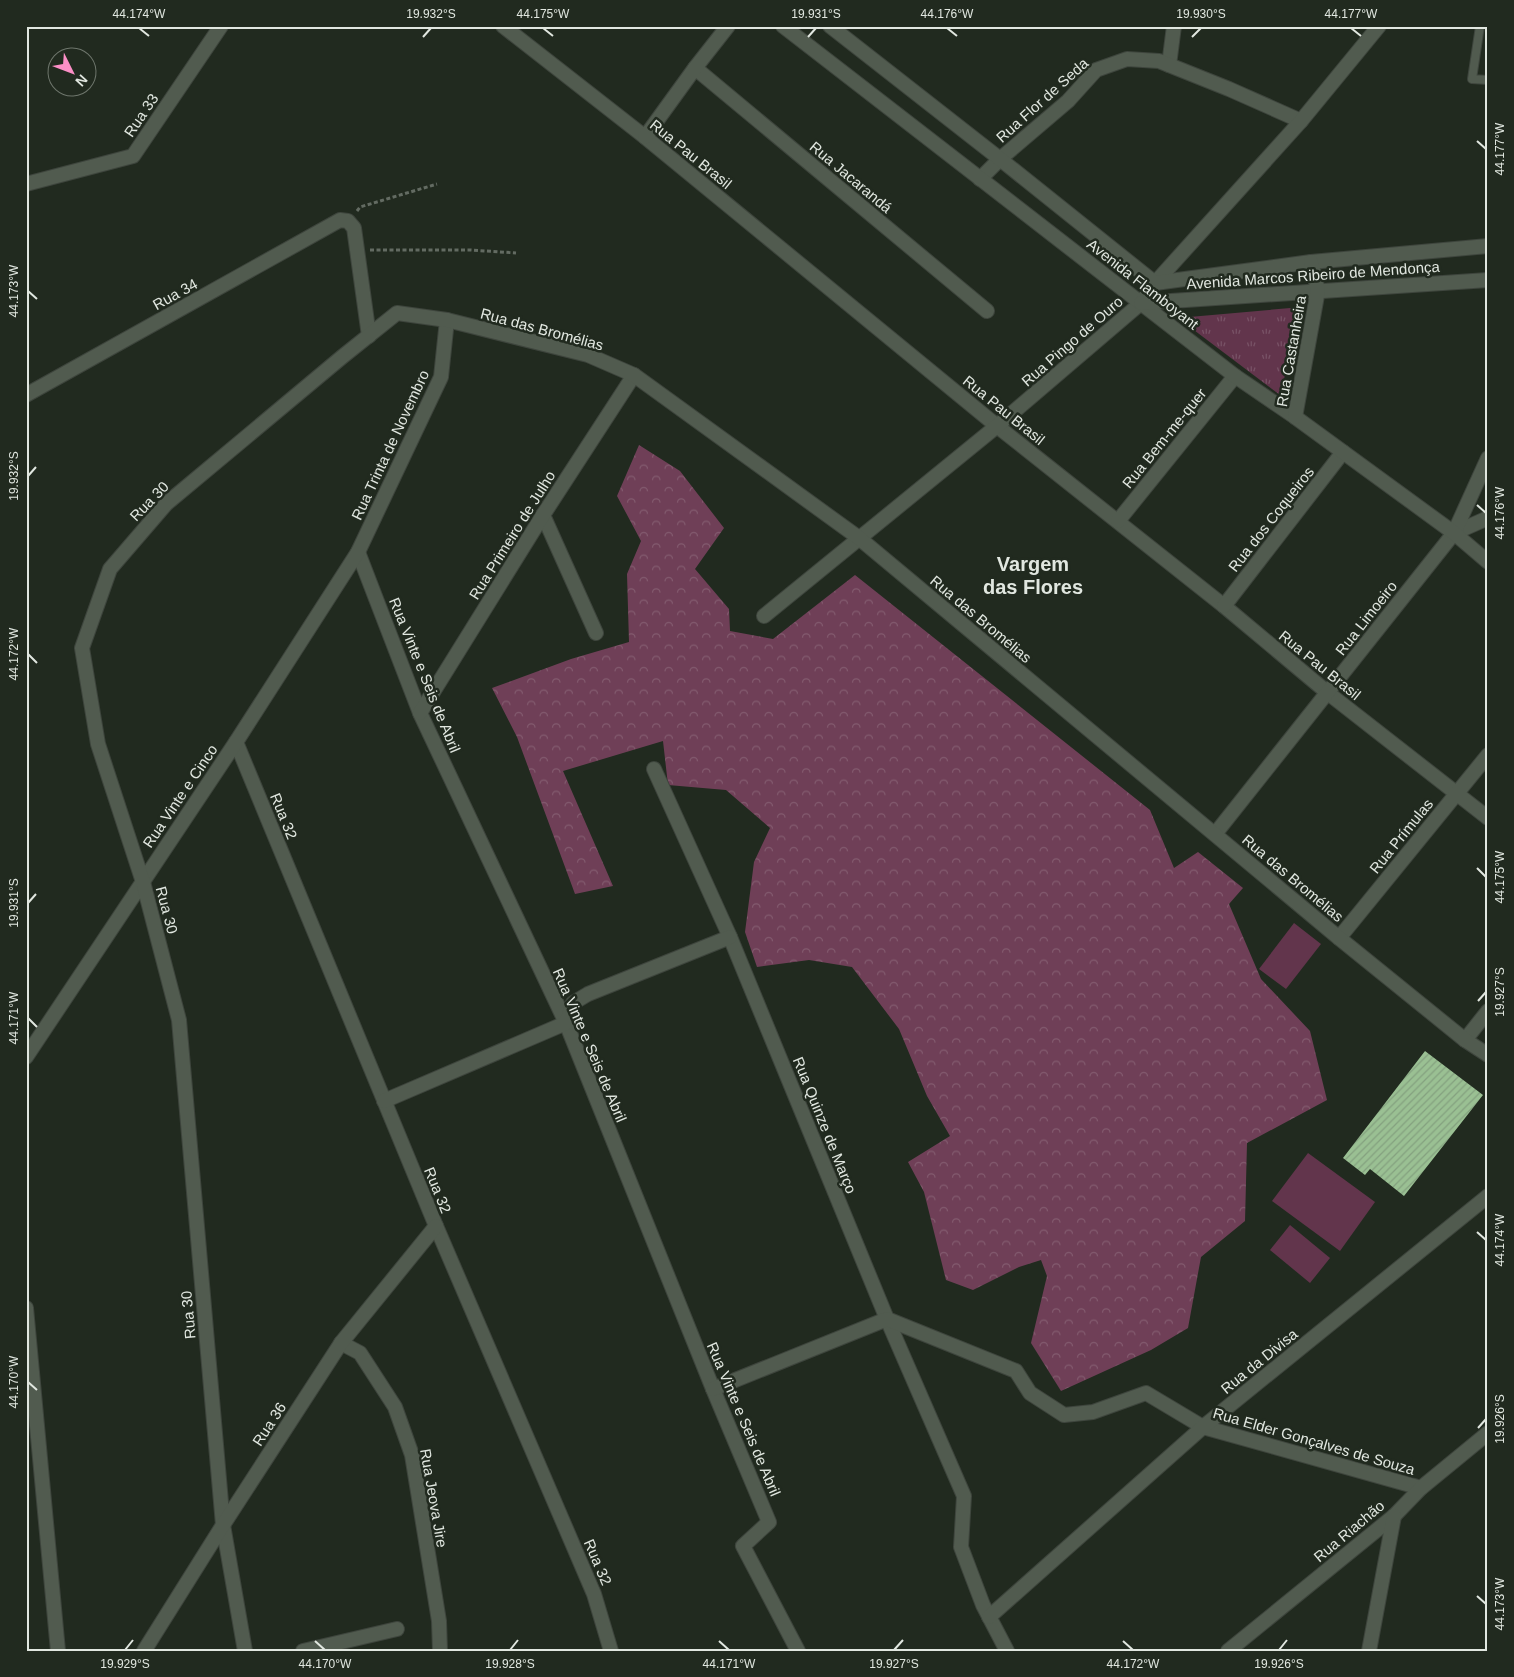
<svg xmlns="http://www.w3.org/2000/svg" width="1514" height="1677" font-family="Arial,sans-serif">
<defs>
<pattern id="forest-crowns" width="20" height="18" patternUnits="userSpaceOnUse" patternTransform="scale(1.25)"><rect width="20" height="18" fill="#6f3f57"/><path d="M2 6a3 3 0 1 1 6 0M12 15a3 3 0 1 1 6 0" fill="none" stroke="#835b6f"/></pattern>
<pattern id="park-tufts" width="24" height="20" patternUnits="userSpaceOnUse" patternTransform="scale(1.25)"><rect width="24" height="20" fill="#62354c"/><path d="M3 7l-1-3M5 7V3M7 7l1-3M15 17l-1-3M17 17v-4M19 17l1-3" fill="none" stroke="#785266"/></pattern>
<pattern id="building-hatch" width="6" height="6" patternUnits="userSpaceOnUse" patternTransform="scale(1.25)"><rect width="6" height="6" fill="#9ac093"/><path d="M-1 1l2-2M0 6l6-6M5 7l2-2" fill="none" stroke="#84a17f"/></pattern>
</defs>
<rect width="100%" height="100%" fill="#212a1f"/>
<g fill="#62354c">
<path d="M1294 923 1321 944 1286 989 1259 969Z"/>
<path d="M1308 1153 1375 1202 1340 1251 1272 1201Z"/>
<path d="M1290 1225 1330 1258 1310 1283 1270 1250Z"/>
</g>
<path fill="url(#forest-crowns)" d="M639 445 680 471 724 528 695 569 729 609 730 631 773 639 855 575 1150 810 1174 868 1198 852 1243 888 1229 904 1261 979 1310 1031 1327 1100 1247 1143 1245 1221 1201 1257 1188 1328 1151 1350 1061 1391 1031 1343 1047 1276 1041 1260 1019 1267 973 1290 946 1280 924 1192 908 1162 950 1136 927 1096 899 1029 852 967 809 960 757 967 745 932 754 862 770 828 726 790 668 785 663 741 563 771 613 886 575 894 517 737 492 688 571 659 629 642 627 574 641 541 617 496Z"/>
<path fill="url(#park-tufts)" d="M1302 307 1280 395 1178 318Z"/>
<path fill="url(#building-hatch)" d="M1425 1051 1483 1095 1404 1196 1370 1169 1365 1175 1343 1158Z"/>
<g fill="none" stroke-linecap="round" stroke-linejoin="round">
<g stroke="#3e453d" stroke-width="10">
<path id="service" d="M1480 26 1472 79 1488 80"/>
</g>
<g stroke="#3e453d" stroke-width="16">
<g id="minor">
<path d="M503 26 645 137 997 426 1224 606 1328 693 1488 818"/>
<path d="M1169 65 1174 26"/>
<path d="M695 68 987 311"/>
<path d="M645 137 695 68 728 26"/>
<path d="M980 179 1000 159 1068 101 1096 70 1127 59 1159 61 1229 89 1301 121"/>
<path d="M26 184 133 156 221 26"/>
<path d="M26 395 340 220 348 221 354 228 369 336"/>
<path d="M543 515 596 633"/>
<path d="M1118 521 1235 376"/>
<path d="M1454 533 1488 518"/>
<path d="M358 552 420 713 566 1023 713 1389 769 1522 743 1546 798 1651"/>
<path d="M1224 606 1343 452"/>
<path d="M764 616 997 426 1141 303 1155 283 1301 121 1379 26"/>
<path d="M420 713 543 515 634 375"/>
<path d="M236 742 436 1226 594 1594 611 1651"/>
<path d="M654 769 730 937 887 1319 964 1496 961 1547 983 1605 1007 1651"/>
<path d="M1215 834 1454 533 1488 458"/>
<path d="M1339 938 1488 755"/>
<path d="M1465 1040 1488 1011"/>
<path d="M26 1057 236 742 358 552 441 377 447 320"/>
<path d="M384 1101 566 1023 573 1003 588 994 730 937"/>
<path d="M26 1308 58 1651"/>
<path d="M341 1343 360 1353 395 1407 412 1455 439 1621 440 1651"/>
<path d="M713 1389 887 1319 1016 1371 1030 1393 1064 1415 1093 1412 1146 1393 1203 1427 1421 1488"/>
<path d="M989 1617 1203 1427 1488 1196"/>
<path d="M245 1651 223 1525 179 1020 143 882 98 744 82 648 110 569 166 504 342 357 397 313 447 320 588 355 634 375 859 538 1339 938 1465 1040 1488 1055"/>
<path d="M303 1651 397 1629"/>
<path d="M1228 1651 1394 1516 1421 1488 1488 1433"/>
<path d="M1369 1651 1394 1516"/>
</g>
</g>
<g stroke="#3e453d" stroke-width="16">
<g id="tertiary">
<path d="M783 26 1235 376 1295 417 1454 533 1488 562"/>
<path d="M830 26 1000 159 1155 283 1311 262 1488 246"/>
<path d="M1141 303 1488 280"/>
<path d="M1295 417 1318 290 1311 262"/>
<path d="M144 1651 223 1525 341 1343 436 1226"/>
</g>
</g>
<g stroke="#636b62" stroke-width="3" stroke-dasharray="4 2.5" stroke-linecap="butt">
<path d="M357 211 360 207 437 184"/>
<path d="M370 250H471L516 253"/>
</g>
<use href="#service" stroke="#515b4f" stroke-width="8"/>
<use href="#minor" stroke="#515b4f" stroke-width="14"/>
<use href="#tertiary" stroke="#515b4f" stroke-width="14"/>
</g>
<path fill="none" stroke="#e1e7e0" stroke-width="2" d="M139 28 149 36M543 28 553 36M947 28 957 36M1351 28 1361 36M423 37 431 28M808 37 816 28M1192 37 1201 28M1477 141 1486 149M28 291 37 299M28 476 36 467M1477 505 1486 513M28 654 37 663M1477 868 1486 877M28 903 36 894M1478 1001 1486 992M28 1018 37 1027M1477 1232 1486 1240M28 1382 37 1390M1478 1428 1486 1419M1477 1596 1486 1604M315 1641 325 1650M719 1641 729 1650M1123 1641 1133 1650M125 1650 133 1640M510 1650 518 1640M894 1650 903 1640M1279 1650 1287 1640"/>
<g text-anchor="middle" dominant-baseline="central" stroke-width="5" stroke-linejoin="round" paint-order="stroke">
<g font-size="15" fill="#e1e7e0" stroke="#212a1f">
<text transform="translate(1042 100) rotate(-42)">Rua Flor de Seda</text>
<text transform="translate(141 115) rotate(-56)">Rua 33</text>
<text transform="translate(691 154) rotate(39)">Rua Pau Brasil</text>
<text transform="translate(851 177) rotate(40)">Rua Jacarandá</text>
<text transform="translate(1313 275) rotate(-4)">Avenida Marcos Ribeiro de Mendonça</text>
<text transform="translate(1143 284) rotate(38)">Avenida Flamboyant</text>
<text transform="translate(175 294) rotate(-29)">Rua 34</text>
<text transform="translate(542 329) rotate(15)">Rua das Bromélias</text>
<text transform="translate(1072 341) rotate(-41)">Rua Pingo de Ouro</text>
<text transform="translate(1291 351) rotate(-80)">Rua Castanheira</text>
<text transform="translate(1004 410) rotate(39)">Rua Pau Brasil</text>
<text transform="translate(1164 438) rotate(-51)">Rua Bem-me-quer</text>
<text transform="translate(390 445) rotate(-65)">Rua Trinta de Novembro</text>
<text transform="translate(149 501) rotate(-46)">Rua 30</text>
<text transform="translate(1271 519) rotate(-52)">Rua dos Coqueiros</text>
<text transform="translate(512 535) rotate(-58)">Rua Primeiro de Julho</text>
<text transform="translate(1366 618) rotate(-52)">Rua Limoeiro</text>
<text transform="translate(981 619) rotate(40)">Rua das Bromélias</text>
<text transform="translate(1320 665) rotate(39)">Rua Pau Brasil</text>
<text transform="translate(425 675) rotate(68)">Rua Vinte e Seis de Abril</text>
<text transform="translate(180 796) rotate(-56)">Rua Vinte e Cinco</text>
<text transform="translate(284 816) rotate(68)">Rua 32</text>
<text transform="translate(1401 836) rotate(-51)">Rua Prímulas</text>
<text transform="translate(1293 878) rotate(40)">Rua das Bromélias</text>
<text transform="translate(167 910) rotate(75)">Rua 30</text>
<text transform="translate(590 1045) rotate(67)">Rua Vinte e Seis de Abril</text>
<text transform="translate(825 1125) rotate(68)">Rua Quinze de Março</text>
<text transform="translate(438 1190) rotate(68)">Rua 32</text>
<text transform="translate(188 1315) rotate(-95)">Rua 30</text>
<text transform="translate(1259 1361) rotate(-39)">Rua da Divisa</text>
<text transform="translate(744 1419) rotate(67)">Rua Vinte e Seis de Abril</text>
<text transform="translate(269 1424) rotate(-57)">Rua 36</text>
<text transform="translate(1314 1441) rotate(16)">Rua Elder Gonçalves de Souza</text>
<text transform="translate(434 1498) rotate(80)">Rua Jeova Jire</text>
<text transform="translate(1349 1531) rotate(-40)">Rua Riachão</text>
<text transform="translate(598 1562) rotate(67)">Rua 32</text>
</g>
<g font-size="20" font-weight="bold" fill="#e1e7e0" stroke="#212a1f">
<text x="1033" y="564">Vargem<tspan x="1033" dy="23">das Flores</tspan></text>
</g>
</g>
<rect width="1514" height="1677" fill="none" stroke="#212a1f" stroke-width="55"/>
<g transform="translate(72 72) rotate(132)"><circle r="24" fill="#212a1f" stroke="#6e766c"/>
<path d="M0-4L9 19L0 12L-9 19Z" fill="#fb8fc6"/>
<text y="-8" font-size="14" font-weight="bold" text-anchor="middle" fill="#e1e7e0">N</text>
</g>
<rect x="28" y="28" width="1458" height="1622" fill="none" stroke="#e1e7e0" stroke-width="2"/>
<g font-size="12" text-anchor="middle" fill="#e1e7e0">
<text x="139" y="18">44.174°W</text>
<text x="431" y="18">19.932°S</text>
<text x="543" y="18">44.175°W</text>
<text x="816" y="18">19.931°S</text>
<text x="947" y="18">44.176°W</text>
<text x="1201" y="18">19.930°S</text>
<text x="1351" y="18">44.177°W</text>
<text transform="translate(1500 149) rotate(-90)" y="4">44.177°W</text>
<text transform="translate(14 291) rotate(-90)" y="4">44.173°W</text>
<text transform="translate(14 476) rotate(-90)" y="4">19.932°S</text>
<text transform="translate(1500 513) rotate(-90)" y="4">44.176°W</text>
<text transform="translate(14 654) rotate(-90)" y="4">44.172°W</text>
<text transform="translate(1500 877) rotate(-90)" y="4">44.175°W</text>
<text transform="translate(14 903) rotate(-90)" y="4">19.931°S</text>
<text transform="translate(1500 992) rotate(-90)" y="4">19.927°S</text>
<text transform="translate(14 1018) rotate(-90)" y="4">44.171°W</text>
<text transform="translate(1500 1240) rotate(-90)" y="4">44.174°W</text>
<text transform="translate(14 1382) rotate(-90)" y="4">44.170°W</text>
<text transform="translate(1500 1419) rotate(-90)" y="4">19.926°S</text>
<text transform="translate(1500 1604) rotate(-90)" y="4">44.173°W</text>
<text x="125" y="1668">19.929°S</text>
<text x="325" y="1668">44.170°W</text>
<text x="510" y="1668">19.928°S</text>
<text x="729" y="1668">44.171°W</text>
<text x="894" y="1668">19.927°S</text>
<text x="1133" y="1668">44.172°W</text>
<text x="1279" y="1668">19.926°S</text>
</g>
</svg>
